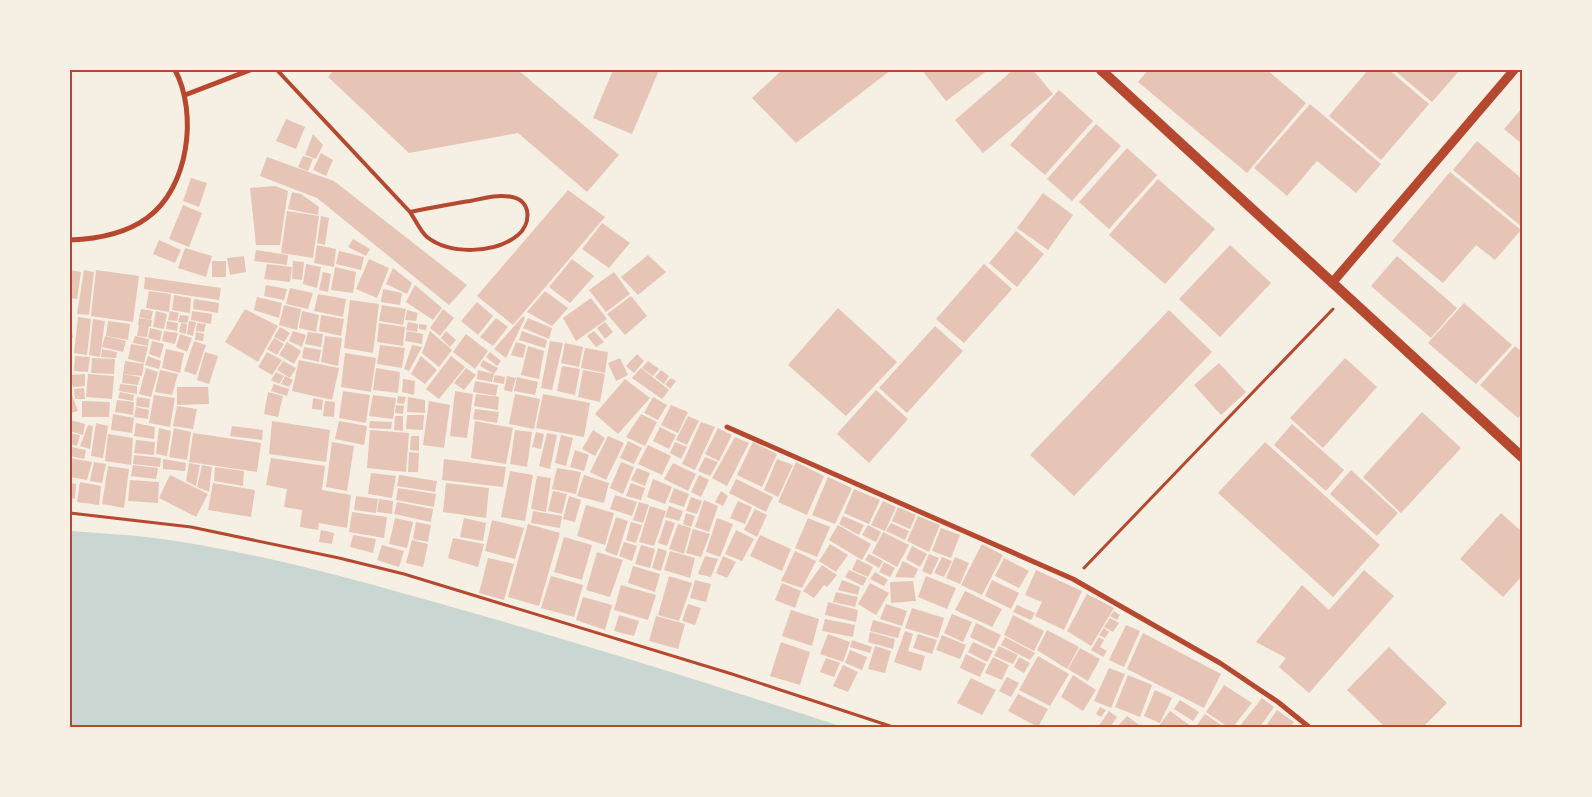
<svg xmlns="http://www.w3.org/2000/svg" width="1592" height="797" font-family="Lora,serif">
<rect width="100%" height="100%" fill="#f6efe4"/>
<path fill="#c9d6d2" d="M70 531C93 533 116 534 138 536 259 550 377 586 494 619 611 653 727 689 843 727H70Z"/>
<g fill="#e6c5b7">
<path d="M334 70H518L619 155 587 192 518 133 409 153 328 77Z"/>
<path d="M613 70H659L632 134 593 118Z"/>
<path d="M782 70H891L796 143 752 98Z"/>
<path d="M922 70H988L946 101Z"/>
<path d="M1013 70H1033L1053 94 983 153 955 120Z"/>
<path d="M1148 70H1267L1306 103 1247 173 1138 82Z"/>
<path d="M1368 70H1389L1429 104 1381 160 1329 116Z"/>
<path d="M1394 70H1460L1432 102Z"/>
<path d="M1059 90 1093 121 1045 175 1010 145Z"/>
<path d="M1310 104 1381 164 1356 193 1317 161 1287 196 1254 168Z"/>
<path d="M1522 108V144L1504 129Z"/>
<path d="M286 119 305 127 296 149 276 141Z"/>
<path d="M1096 124 1121 146 1072 201 1047 179Z"/>
<path d="M313 134 323 145 316 159 305 155Z"/>
<path d="M1477 141 1522 179V227L1453 170Z"/>
<path d="M1127 148 1157 175 1109 229 1079 202Z"/>
<path d="M321 153 333 160 326 176 313 170Z"/>
<path d="M303 156 313 159 308 171 298 167Z"/>
<path d="M267 157 334 181 467 285 449 305 317 198 260 176Z"/>
<path d="M1450 172 1521 230 1495 260 1476 245 1443 283 1392 241Z"/>
<path d="M191 178 207 183 199 207 183 201Z"/>
<path d="M1158 179 1215 229 1165 284 1109 235Z"/>
<path d="M275 186 288 191 280 245H256L250 188Z"/>
<path d="M568 190 605 217 513 325 477 296Z"/>
<path d="M292 192 301 194 319 207 318 215 288 209Z"/>
<path d="M1043 193 1073 215 1048 250 1017 228Z"/>
<path d="M183 205 202 213 189 247 169 239Z"/>
<path d="M287 211 319 216 313 258 281 253Z"/>
<path d="M321 216 329 218 325 245 317 243Z"/>
<path d="M602 223 630 243 609 268 582 249Z"/>
<path d="M1016 231 1044 254 1017 287 989 263Z"/>
<path d="M353 239 370 249 366 256 348 247Z"/>
<path d="M159 240 181 250 175 263 153 254Z"/>
<path d="M317 245 336 249 334 267 314 263Z"/>
<path d="M1230 245 1271 283 1220 337 1179 299Z"/>
<path d="M185 248 212 256 206 277 178 268Z"/>
<path d="M256 250 288 255 287 265 254 261Z"/>
<path d="M339 251 364 257 361 270 336 264Z"/>
<path d="M648 255 666 272 638 295 621 277Z"/>
<path d="M244 256 246 272 230 275 227 258Z"/>
<path d="M1397 256 1457 308 1431 338 1371 286Z"/>
<path d="M369 259 389 268 377 298 356 289Z"/>
<path d="M572 259 594 276 570 303 549 287Z"/>
<rect x="212" y="261" width="14" height="16"/>
<path d="M293 261 304 262 302 280 292 279Z"/>
<path d="M267 264 292 267 290 282 264 279Z"/>
<path d="M306 264 321 267 317 288 303 284Z"/>
<path d="M984 264 1012 289 964 343 936 319Z"/>
<path d="M335 267 356 272 353 293 331 290Z"/>
<path d="M393 268 412 283 407 294 386 284Z"/>
<path d="M71 270 81 272 77 299 70 298Z"/>
<path d="M84 270 94 272 89 315 77 314Z"/>
<path d="M96 270 139 276 133 322 91 316Z"/>
<path d="M323 272 331 274 328 292 319 290Z"/>
<path d="M614 272 630 294 606 312 589 290Z"/>
<path d="M145 277 221 288 219 300 144 289Z"/>
<path d="M266 285 287 289 284 300 264 296Z"/>
<path d="M415 285 442 308 433 320 406 302Z"/>
<path d="M290 288 313 293 308 309 286 304Z"/>
<path d="M383 289 402 293 400 305 381 302Z"/>
<path d="M149 291 171 294 169 312 146 308Z"/>
<path d="M545 291 568 308 552 326 527 312Z"/>
<path d="M318 294 346 299 343 317 314 311Z"/>
<path d="M174 295 191 298 190 313 172 310Z"/>
<path d="M631 296 647 316 625 335 607 314Z"/>
<path d="M257 297 282 303 279 318 254 310Z"/>
<path d="M591 298 607 319 576 341 563 318Z"/>
<path d="M194 299 219 303 218 313 193 309Z"/>
<path d="M350 300 379 304 373 353 344 348Z"/>
<path d="M477 302 493 316 478 335 461 321Z"/>
<path d="M1464 303 1512 345 1476 384 1428 343Z"/>
<path d="M284 305 301 309 297 330 279 325Z"/>
<path d="M382 305 406 309 403 325 379 321Z"/>
<path d="M838 308 897 362 846 416 788 365Z"/>
<path d="M141 309 153 311 151 320 139 317Z"/>
<path d="M245 309 278 326 258 362 225 342Z"/>
<path d="M443 309 454 318 440 336 430 328Z"/>
<path d="M407 310 418 313 416 321 405 320Z"/>
<path d="M1169 310 1212 352 1074 496 1030 455Z"/>
<path d="M156 311 167 314 164 329 153 327Z"/>
<path d="M170 311 179 313 177 321 168 320Z"/>
<path d="M192 311 212 314 211 324 191 320Z"/>
<path d="M302 311 319 315 316 332 299 328Z"/>
<path d="M180 315 189 316 187 323 178 322Z"/>
<path d="M321 315 344 319 341 336 319 331Z"/>
<path d="M523 316 525 318 506 358 494 349Z"/>
<path d="M78 317 91 319 87 355 74 353Z"/>
<path d="M139 318 152 320 151 327 149 326 147 337 137 336 139 325 146 326 138 325Z"/>
<path d="M496 318 508 327 493 346 480 337Z"/>
<path d="M528 318 552 328 549 339 523 328Z"/>
<path d="M93 319 105 321 100 357 89 355Z"/>
<path d="M108 321 130 324 128 340 106 336Z"/>
<path d="M167 321 178 323 177 331 166 329Z"/>
<path d="M189 321 196 322 193 336 187 334Z"/>
<path d="M408 322 418 324 417 332 406 330Z"/>
<path d="M605 322 613 332 605 339 597 328Z"/>
<path d="M181 323 187 324 186 334 179 332Z"/>
<path d="M197 323 206 324 204 332 196 331Z"/>
<path d="M379 323 405 327 403 346 377 342Z"/>
<path d="M70 324H71L73 338H70Z"/>
<path d="M419 324 427 325 426 330 419 329Z"/>
<path d="M935 326 963 351 907 413 879 388Z"/>
<path d="M280 327 290 333 284 342 274 337Z"/>
<path d="M150 328 162 331 160 341 148 338Z"/>
<path d="M164 331 178 333 175 344 162 341Z"/>
<path d="M293 331 306 335 302 347 289 341Z"/>
<path d="M407 331 423 334 422 344 405 341Z"/>
<path d="M430 331 452 350 439 367 422 353Z"/>
<path d="M446 331 456 340 450 347 441 338Z"/>
<path d="M522 331 547 340 545 348 519 340Z"/>
<path d="M594 331 604 342 596 347 587 336Z"/>
<path d="M196 332 204 334 203 341 195 340Z"/>
<path d="M308 332 323 334 321 347 305 344Z"/>
<path d="M180 334 192 338 187 352 176 347Z"/>
<path d="M466 334 488 351 475 369 453 352Z"/>
<path d="M105 336 126 341 123 352 102 347Z"/>
<path d="M135 336 149 339 148 346 133 343Z"/>
<path d="M325 336 342 338 338 366 321 362Z"/>
<path d="M274 338 284 344 277 355 267 349Z"/>
<rect x="70" y="341" width="2" height="15"/>
<path d="M152 341 164 344 160 358 149 354Z"/>
<path d="M194 341 206 345 196 375 184 371Z"/>
<path d="M550 341 563 343 552 390 541 388Z"/>
<path d="M287 342 301 351 294 364 279 355Z"/>
<path d="M516 342 526 345 523 358 511 355Z"/>
<path d="M565 343 583 347 579 367 561 363Z"/>
<path d="M131 344 148 347 144 363 128 359Z"/>
<path d="M380 345 405 348 402 368 377 364Z"/>
<path d="M412 345 422 347 409 371 404 369Z"/>
<path d="M528 346 544 351 539 379 521 375Z"/>
<path d="M1515 346 1522 352V414L1518 418 1480 385Z"/>
<path d="M304 347 321 350 319 362 302 358Z"/>
<path d="M585 348 608 352 605 373 581 368Z"/>
<path d="M102 349 117 352 116 358 101 357Z"/>
<path d="M166 349 184 353 180 373 162 368Z"/>
<path d="M205 352 218 356 209 384 197 380Z"/>
<path d="M267 352 282 360 272 375 258 367Z"/>
<path d="M490 352 501 361 497 366 486 357Z"/>
<path d="M345 353 376 358 371 392 341 387Z"/>
<path d="M637 354 644 361 634 373 626 366Z"/>
<path d="M75 356 90 357 88 372 74 371Z"/>
<path d="M148 356 161 361 159 369 145 365Z"/>
<path d="M421 356 437 370 425 384 411 374Z"/>
<path d="M451 356 465 367 439 399 426 389Z"/>
<path d="M92 358 115 359 114 374 91 373Z"/>
<path d="M620 358 628 375 616 381 608 363Z"/>
<path d="M1345 358 1377 387 1323 448 1290 418Z"/>
<path d="M299 360 339 368 332 400 292 391Z"/>
<path d="M483 360 498 368 494 374 480 366Z"/>
<path d="M125 361 144 364 142 376 123 374Z"/>
<path d="M283 361 296 368 290 378 277 370Z"/>
<path d="M648 361 659 369 653 376 642 368Z"/>
<path d="M1219 363 1246 392 1221 415 1194 385Z"/>
<path d="M562 366 580 369 575 395 557 391Z"/>
<path d="M146 368 158 372 151 397 139 394Z"/>
<path d="M376 368 400 372 398 393 373 390Z"/>
<path d="M466 368 476 375 464 390 454 383Z"/>
<path d="M641 368 669 390 662 399 632 378Z"/>
<path d="M160 370 178 374 172 395 155 392Z"/>
<path d="M478 370 494 374 492 382 477 379Z"/>
<path d="M583 370 605 374 600 402 578 397Z"/>
<path d="M661 370 669 376 664 384 655 377Z"/>
<path d="M276 372 284 376 279 384 271 380Z"/>
<path d="M85 374V386L73 387 70 375Z"/>
<path d="M88 374 114 376 112 399 86 397Z"/>
<path d="M123 374 140 377 138 385 122 383Z"/>
<path d="M495 375 505 377 504 384 493 382Z"/>
<path d="M285 376 293 380 289 387 281 384Z"/>
<path d="M507 376 516 378 512 392 504 390Z"/>
<path d="M517 377 538 382 535 395 514 391Z"/>
<path d="M671 378 676 381 670 389 665 384Z"/>
<path d="M403 379 415 381 414 395 402 392Z"/>
<path d="M625 379 650 398 618 434 595 414Z"/>
<path d="M475 381 498 385 496 396 473 392Z"/>
<path d="M120 384 137 386V394L119 391Z"/>
<path d="M274 384 289 389 287 396 271 391Z"/>
<path d="M177 387H208L209 404 177 405Z"/>
<path d="M84 388 85 399H75L74 389Z"/>
<path d="M876 390 908 419 869 463 837 434Z"/>
<path d="M343 391 370 395 366 423 339 418Z"/>
<path d="M455 391 473 394 467 438 450 436Z"/>
<path d="M120 392 134 395 133 401 118 398Z"/>
<path d="M268 392 283 396 278 417 264 414Z"/>
<path d="M476 394 499 397 498 410 474 406Z"/>
<path d="M515 394 540 399 534 429 509 424Z"/>
<path d="M543 394 590 403 584 437 536 428Z"/>
<path d="M72 395 78 411 70 413V396Z"/>
<path d="M154 395 175 398 170 427 149 423Z"/>
<path d="M373 395 396 398 393 419 369 416Z"/>
<path d="M398 396 406 397 404 404 397 403Z"/>
<path d="M137 397 150 399 149 408 136 406Z"/>
<path d="M408 397 425 400V413L407 412Z"/>
<path d="M653 397 667 405 658 420 644 413Z"/>
<path d="M313 398 323 400 322 410 312 409Z"/>
<path d="M117 400 134 402 133 415 115 412Z"/>
<path d="M82 401 110 402 109 417H82Z"/>
<path d="M325 401 335 402 334 417 323 416Z"/>
<path d="M429 401 450 405 444 448 423 445Z"/>
<path d="M396 405 404 406 403 414 395 413Z"/>
<path d="M671 405 688 412 678 433 661 425Z"/>
<path d="M177 406 197 409 193 429 173 426Z"/>
<path d="M136 407 149 410 148 419 134 417Z"/>
<path d="M475 409 499 412 497 423 473 419Z"/>
<path d="M1422 412 1461 448 1401 513 1363 477Z"/>
<path d="M113 414 134 418 132 433 111 430Z"/>
<path d="M641 414 657 422 645 446 626 437Z"/>
<path d="M407 415H424L423 430 406 429Z"/>
<path d="M395 416H403V431L394 430Z"/>
<path d="M688 416 699 421 687 445 676 440Z"/>
<path d="M70 420 85 424 83 435 70 431Z"/>
<path d="M272 421 330 430 326 462 269 454Z"/>
<path d="M339 421 367 426 364 445 335 439Z"/>
<path d="M370 421 392 422 391 429 369 428Z"/>
<path d="M475 421 513 428 506 464 471 458Z"/>
<path d="M701 422 715 427 695 470 682 464Z"/>
<path d="M96 423 108 426 103 458 91 456Z"/>
<path d="M136 423 155 427 154 439 134 436Z"/>
<path d="M1292 424 1344 470 1326 491 1274 445Z"/>
<path d="M88 425 93 426 90 449 80 446Z"/>
<path d="M232 426 263 430 262 440 230 436Z"/>
<path d="M660 427 676 435 669 449 653 441Z"/>
<path d="M159 428 171 431 167 456 156 454Z"/>
<path d="M174 428 191 432 187 460 169 457Z"/>
<path d="M718 428 732 435 719 461 705 454Z"/>
<path d="M370 430 409 433 406 472 367 468Z"/>
<path d="M515 430 532 432 527 467 510 464Z"/>
<path d="M593 430 605 438 595 456 582 449Z"/>
<path d="M536 432 544 434 541 449 532 447Z"/>
<path d="M70 433 80 435 77 446 70 444Z"/>
<path d="M193 433 261 443 257 472 189 462Z"/>
<path d="M547 433 557 435 550 469 539 466Z"/>
<path d="M108 434 133 438 131 465 105 461Z"/>
<path d="M561 435 573 438 566 466 555 463Z"/>
<path d="M411 436H419V451L410 450Z"/>
<path d="M608 436 624 443 606 480 590 472Z"/>
<path d="M735 437 749 443 727 486 712 478Z"/>
<path d="M136 440 155 442 154 455 134 453Z"/>
<path d="M628 441 642 448 634 464 620 458Z"/>
<path d="M332 442 354 446 347 491 326 487Z"/>
<path d="M675 442 687 447 681 459 670 453Z"/>
<path d="M753 442 777 454 762 487 737 475Z"/>
<path d="M1265 442 1380 545 1333 597 1218 493Z"/>
<path d="M648 445 671 456 662 475 638 464Z"/>
<path d="M72 447 86 450 84 459 70 456Z"/>
<path d="M575 450 589 455 584 471 570 467Z"/>
<path d="M409 452 419 453 418 472H408Z"/>
<path d="M134 455 161 458 160 467 133 464Z"/>
<path d="M705 457 718 462 710 476 698 471Z"/>
<path d="M70 458 92 462 87 480 70 477Z"/>
<path d="M271 458 325 466 322 490 351 495 347 528 319 523 318 530 300 527 302 510 284 507 287 489 266 485Z"/>
<path d="M163 459 186 463 185 471 163 469Z"/>
<path d="M444 459 506 467 503 487 442 480Z"/>
<path d="M777 459 793 465 778 497 764 490Z"/>
<path d="M94 462 106 464 102 483 90 481Z"/>
<path d="M621 462 634 467 623 494 610 488Z"/>
<path d="M796 462 824 476 807 515 778 502Z"/>
<path d="M189 463 200 465 196 486 186 481Z"/>
<path d="M673 463 696 474 688 491 664 479Z"/>
<path d="M133 465 158 468 156 479 131 476Z"/>
<path d="M202 465 212 467 209 492 197 487Z"/>
<path d="M108 466 129 469 124 508 102 504Z"/>
<path d="M215 467 244 471 243 486 214 481Z"/>
<path d="M557 468 581 472 576 494 552 489Z"/>
<path d="M637 468 650 473 645 486 631 480Z"/>
<path d="M1351 470 1398 513 1377 536 1330 494Z"/>
<path d="M510 471 533 475 525 521 501 517Z"/>
<path d="M371 473 396 476 392 498 368 494Z"/>
<path d="M170 475 208 494 196 517 159 498Z"/>
<path d="M399 475 437 481 435 492 397 486Z"/>
<path d="M584 475 609 483 604 503 577 496Z"/>
<path d="M699 475 709 480 701 497 691 492Z"/>
<path d="M537 476 551 478 546 512 531 509Z"/>
<path d="M828 477 852 488 835 524 812 515Z"/>
<path d="M653 479 672 487 665 504 647 497Z"/>
<path d="M736 479 773 497 766 512 729 493Z"/>
<path d="M130 480 159 482 158 503 128 501Z"/>
<path d="M80 482 101 486 99 505 77 502Z"/>
<path d="M70 483 76 484 75 499 70 498Z"/>
<path d="M213 483 255 490 251 517 208 510Z"/>
<path d="M446 483 489 488 486 518 443 512Z"/>
<path d="M631 483 645 488 641 500 626 496Z"/>
<path d="M398 488 436 494 434 507 396 500Z"/>
<path d="M674 488 689 494 684 507 669 502Z"/>
<path d="M854 489 880 500 869 524 844 513Z"/>
<path d="M553 491 567 494 562 514 548 511Z"/>
<path d="M721 491 728 496 723 506 715 502Z"/>
<path d="M615 495 637 502 632 516 610 509Z"/>
<path d="M356 496 378 499 376 513 354 510Z"/>
<path d="M569 496 581 500 575 522 563 519Z"/>
<path d="M691 497 702 501 697 514 686 511Z"/>
<path d="M379 499 393 501 392 514 377 512Z"/>
<path d="M704 500 718 506 709 532 695 527Z"/>
<path d="M738 501 752 507 745 524 730 518Z"/>
<path d="M883 501 896 507 885 531 871 525Z"/>
<path d="M397 502 433 509 431 522 394 514Z"/>
<path d="M639 502 649 505 643 523 633 520Z"/>
<path d="M586 505 614 513 605 545 577 536Z"/>
<path d="M650 506 666 511 654 546 639 542Z"/>
<path d="M669 506 683 511 679 521 665 517Z"/>
<path d="M898 507 916 515 910 529 892 521Z"/>
<path d="M755 509 767 515 757 537 744 530Z"/>
<path d="M533 511 562 516 560 528 531 523Z"/>
<path d="M352 512 387 517 384 538 349 532Z"/>
<path d="M686 513 695 516 691 527 683 524Z"/>
<path d="M1501 513 1522 532V576L1503 597 1460 559Z"/>
<path d="M843 516 864 525 859 535 839 524Z"/>
<path d="M918 516 940 525 929 552 907 541Z"/>
<path d="M616 517 628 521 617 556 605 551Z"/>
<path d="M395 518 413 522 407 548 389 544Z"/>
<path d="M464 518 486 523 483 541 460 537Z"/>
<path d="M717 518 733 524 720 557 706 552Z"/>
<path d="M808 518 830 527 817 557 795 548Z"/>
<path d="M492 520 524 528 515 559 485 551Z"/>
<path d="M666 520 675 523 667 546 658 543Z"/>
<path d="M416 522 431 525 428 542 413 539Z"/>
<path d="M631 522 642 525 636 543 626 540Z"/>
<path d="M891 523 909 531 905 540 886 531Z"/>
<path d="M528 524 560 533 539 606 508 597Z"/>
<path d="M678 524 691 528 684 554 669 549Z"/>
<path d="M838 525 871 544 862 560 829 540Z"/>
<path d="M868 525 881 532 876 542 862 535Z"/>
<path d="M941 528 960 535 951 558 932 551Z"/>
<path d="M693 529 710 534 701 557 686 553Z"/>
<path d="M321 530 334 533 332 544 319 542Z"/>
<path d="M736 530 754 539 742 561 725 554Z"/>
<path d="M883 532 909 545 897 567 872 553Z"/>
<path d="M353 535 376 539 373 553 350 547Z"/>
<path d="M760 535 791 549 782 571 750 556Z"/>
<path d="M564 537 592 545 582 580 554 572Z"/>
<path d="M453 538 484 544 478 567 448 558Z"/>
<path d="M412 540 428 544 423 567 406 563Z"/>
<path d="M624 542 637 546 632 561 619 556Z"/>
<path d="M830 544 848 555 836 572 819 561Z"/>
<path d="M982 544 1003 555 982 595 961 585Z"/>
<path d="M382 545 404 551 399 567 377 560Z"/>
<path d="M641 545 655 549 650 568 635 564Z"/>
<path d="M912 546 927 554 920 567 906 559Z"/>
<path d="M658 548 667 551 661 571 652 568Z"/>
<path d="M670 551 695 558 690 578 664 570Z"/>
<path d="M795 551 816 561 802 588 781 581Z"/>
<path d="M597 552 623 560 610 597 586 590Z"/>
<path d="M869 554 883 561 879 568 865 560Z"/>
<path d="M929 554 939 558 931 575 922 571Z"/>
<path d="M705 556 718 559 711 577 698 574Z"/>
<path d="M723 556 736 562 727 578 716 573Z"/>
<path d="M942 557 952 561 944 577 934 573Z"/>
<path d="M955 557 969 563 960 584 946 578Z"/>
<path d="M488 558 514 564 504 600 479 593Z"/>
<path d="M1004 558 1029 571 1019 588 995 576Z"/>
<path d="M857 559 873 567 868 577 852 570Z"/>
<path d="M903 561 918 569 914 578 895 577Z"/>
<path d="M884 562 895 568 890 577 879 572Z"/>
<path d="M822 565 837 575 827 587 824 585 814 598 803 591Z"/>
<path d="M633 566 660 574 655 592 628 583Z"/>
<path d="M849 570 867 578 863 586 845 577Z"/>
<path d="M1036 570 1082 591 1064 630 1035 616 1042 602 1025 595Z"/>
<path d="M1364 570 1394 596 1309 693 1279 667 1286 658 1256 642 1302 585 1329 610Z"/>
<path d="M875 572 888 580 884 586 870 579Z"/>
<path d="M551 576 583 585 574 617 541 608Z"/>
<path d="M669 576 692 583 679 621 658 615Z"/>
<path d="M926 576 956 588 947 609 918 597Z"/>
<path d="M695 580 711 584 706 602 690 598Z"/>
<path d="M842 580 860 587 858 595 838 590Z"/>
<path d="M992 580 1019 593 1011 609 985 596Z"/>
<path d="M913 581 916 601 891 603 890 582Z"/>
<path d="M782 583 801 591 795 608 775 600Z"/>
<path d="M870 583 889 593 876 615 858 604Z"/>
<path d="M621 585 656 595 648 620 614 610Z"/>
<path d="M965 591 1002 609 992 627 955 610Z"/>
<path d="M836 592 858 597 855 607 833 602Z"/>
<path d="M1087 594 1114 608 1091 646 1067 631Z"/>
<path d="M583 597 612 605 605 630 576 620Z"/>
<path d="M828 602 858 610 856 622 825 615Z"/>
<path d="M688 604 701 608 695 625 682 621Z"/>
<path d="M886 604 907 611 902 626 880 619Z"/>
<path d="M1017 605 1035 613 1031 620 1013 612Z"/>
<path d="M912 608 944 618 938 638 905 628Z"/>
<path d="M791 610 819 619 812 646 782 636Z"/>
<path d="M1114 611 1120 615 1117 620 1110 616Z"/>
<path d="M952 614 972 622 963 642 944 633Z"/>
<path d="M619 615 639 621 634 636 614 631Z"/>
<path d="M1013 615 1044 631 1034 651 1004 635Z"/>
<path d="M656 616 685 624 678 649 649 641Z"/>
<path d="M1110 618 1119 623 1113 632 1104 627Z"/>
<path d="M825 619 855 625 853 637 822 631Z"/>
<path d="M873 620 901 628 898 638 870 631Z"/>
<path d="M976 623 1001 635 994 649 970 637Z"/>
<path d="M1126 625 1140 631 1124 667 1109 660Z"/>
<path d="M1104 628 1109 632 1105 638 1099 635Z"/>
<path d="M1047 630 1079 647 1067 669 1037 650Z"/>
<path d="M905 631 913 634 908 651 925 656 921 671 894 662Z"/>
<path d="M870 632 895 639 893 649 868 642Z"/>
<path d="M1143 633 1221 674 1204 708 1127 669Z"/>
<path d="M828 634 850 642 843 662 820 654Z"/>
<path d="M918 634 937 640 932 654 913 648Z"/>
<path d="M942 635 966 645 960 659 936 650Z"/>
<path d="M1005 637 1035 653 1030 660 1001 645Z"/>
<path d="M1099 637 1104 640 1100 647 1107 651 1103 657 1091 650Z"/>
<path d="M852 640 872 647 870 653 850 647Z"/>
<path d="M781 642 810 652 800 685 770 676Z"/>
<path d="M973 642 993 651 987 662 968 652Z"/>
<path d="M875 646 891 651 885 673 868 669Z"/>
<path d="M999 646 1018 655 1013 664 994 656Z"/>
<path d="M1389 647 1447 703 1423 727H1385L1347 690Z"/>
<path d="M1080 648 1100 659 1088 681 1068 669Z"/>
<path d="M850 650 867 657 862 670 845 663Z"/>
<path d="M966 654 986 664 980 677 960 668Z"/>
<path d="M1038 656 1069 674 1050 706 1019 690Z"/>
<path d="M993 657 1009 665 1002 680 985 673Z"/>
<path d="M1019 657 1030 663 1024 673 1014 667Z"/>
<path d="M826 658 840 663 834 677 820 672Z"/>
<path d="M843 665 858 672 848 692 833 686Z"/>
<path d="M1109 668 1125 674 1111 708 1094 701Z"/>
<path d="M1073 675 1096 690 1083 711 1061 697Z"/>
<path d="M1128 675 1152 685 1140 717 1115 707Z"/>
<path d="M1007 677 1019 683 1011 697 999 691Z"/>
<path d="M971 678 996 690 982 715 957 703Z"/>
<path d="M1224 685 1252 703 1233 727H1228L1206 712Z"/>
<path d="M1155 690 1172 698 1160 723 1144 716Z"/>
<path d="M1018 694 1048 709 1038 727 1008 711Z"/>
<path d="M1262 698 1274 707 1260 727H1239Z"/>
<path d="M1180 700 1199 712 1193 721 1174 709Z"/>
<path d="M1100 707 1106 710 1101 717 1096 714Z"/>
<path d="M1277 710 1294 722 1290 727 1266 726Z"/>
<path d="M1109 711 1117 717 1110 727H1098Z"/>
<path d="M1170 711 1192 727H1158Z"/>
<path d="M1205 714 1224 727H1199L1197 725Z"/>
<path d="M1127 716 1142 727H1117Z"/>
</g>
<g fill="none" stroke-linecap="round" stroke-linejoin="round">
<g stroke="#b5482f" stroke-width="3">
<path d="M70 513 191 527 339 558 404 574 732 674 893 727"/>
<path d="M1084 568 1333 309"/>
</g>
<path stroke="#b5482f" stroke-width="4" d="M277 70 410 212C415 219 420 231 427 237 450 255 495 254 518 235 531 224 532 201 512 197 498 194 484 198 470 201 450 204 430 208 410 212"/>
<g stroke="#b5482f" stroke-width="5">
<path d="M185 95 250 70"/>
<path d="M70 240C97 239 125 234 147 218 189 188 198 113 175 70"/>
<path d="M727 427 1073 579 1220 663 1278 702 1309 727"/>
</g>
<path stroke="#b5482f" stroke-width="9" d="M1332 283 1514 70"/>
<path stroke="#b5482f" stroke-width="10" d="M1101 70 1522 457"/>
</g>
<rect width="1592" height="797" fill="none" stroke="#f6efe4" stroke-width="142"/>
<rect x="71" y="71" width="1450" height="655" fill="none" stroke="#b5482f" stroke-width="2"/>
</svg>
